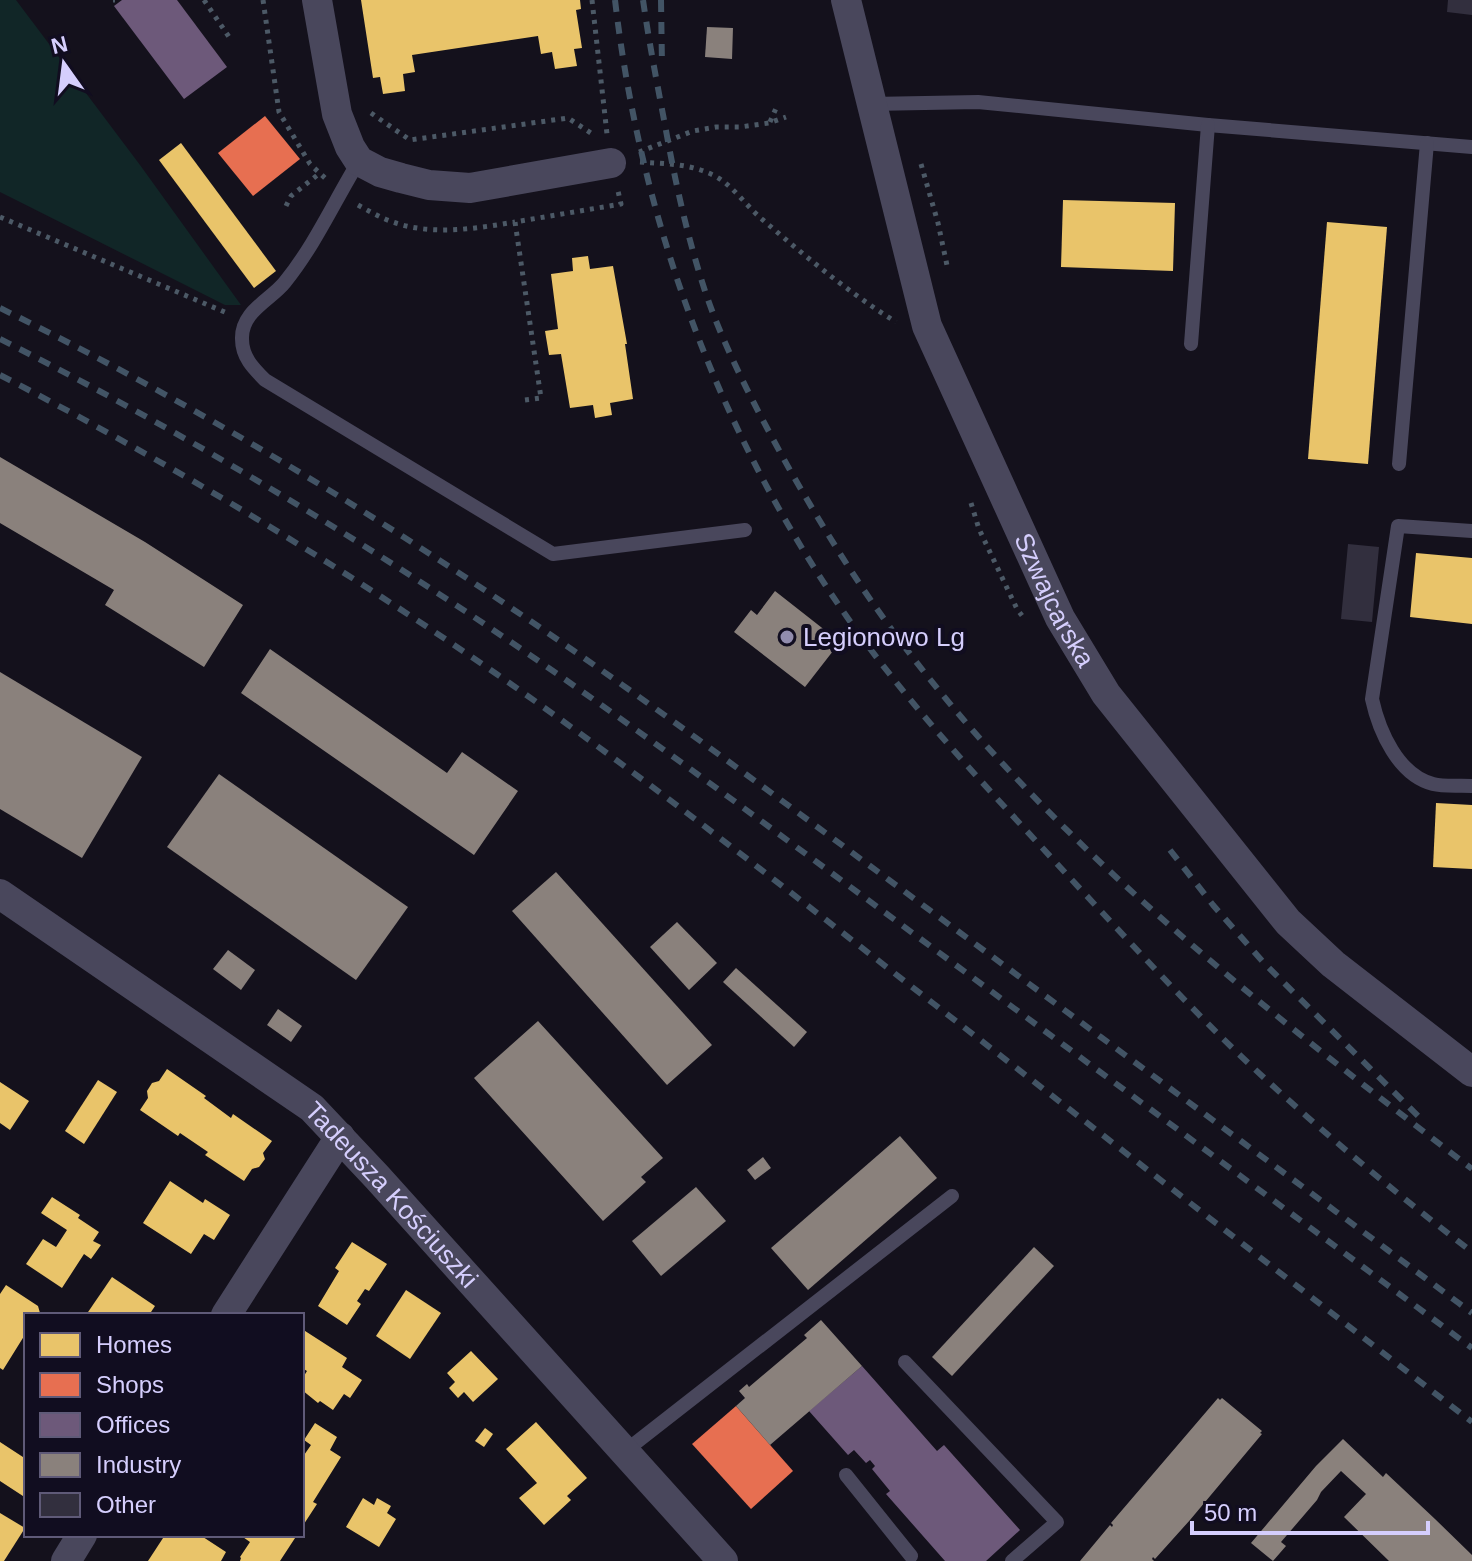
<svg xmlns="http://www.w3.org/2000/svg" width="1472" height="1561" font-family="Arial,sans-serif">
<rect width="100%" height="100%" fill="#14111c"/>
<path fill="#112627" d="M0 0H16L140 165 241 305H225L0 192Z"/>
<g fill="#e9c46a">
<path d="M361 0H580L581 9 576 10 582 48 574 49 577 66 555 69 552 52 541 54 538 36 412 55 415 72 403 74 405 91 383 94 380 77 373 78Z"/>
<path d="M181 143 276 271 254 288 159 160Z"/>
<path d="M1063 200 1175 203 1173 271 1061 267Z"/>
<path d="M1327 222 1387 227 1368 464 1308 459Z"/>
<path d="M588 256 590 269 613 266 627 344H625L633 399 610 403 612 415 595 418 593 405 570 408 561 354 549 355 545 331 558 329 551 274 573 271 572 258Z"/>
<path d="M1416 553 1472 558V624L1410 617Z"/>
<path d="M1436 803 1472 805V869L1433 867Z"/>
<path d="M167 1069 206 1096 204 1098 231 1118 233 1114 272 1141 263 1153 265 1159 259 1167 252 1169 244 1181 205 1155 208 1152 180 1133 178 1136 140 1110 148 1098 147 1091 152 1083 159 1081Z"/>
<path d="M98 1080 117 1092 84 1144 65 1131Z"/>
<path d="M0 1082 29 1101 10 1130 0 1123Z"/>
<path d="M170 1181 203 1203 205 1199 230 1215 214 1240 204 1234 191 1254 143 1223Z"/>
<path d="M52 1197 80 1215 78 1218 99 1232 93 1241 101 1245 91 1259 84 1254 62 1288 26 1264 43 1239 56 1247 67 1230 41 1213Z"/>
<path d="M352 1242 387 1264 369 1291 365 1289 357 1301 361 1304 347 1325 318 1306 339 1271 335 1268Z"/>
<path d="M112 1277 155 1306 149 1315H86Z"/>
<path d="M6 1285 38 1306 40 1313 38 1315H26V1333L3 1370 0 1368V1294Z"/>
<path d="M406 1290 441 1313 410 1359 376 1336Z"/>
<path d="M302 1329 347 1358 342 1367 362 1380 350 1398 344 1394 333 1410 320 1401 318 1403 302 1390V1379L307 1371 302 1368Z"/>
<path d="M471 1351 498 1379 473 1402 464 1392 458 1398 449 1388 455 1382 447 1373Z"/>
<path d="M536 1422 587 1478 567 1496 571 1500 544 1525 519 1498 537 1483 506 1449Z"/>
<path d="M315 1423 337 1437 330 1450 341 1457 313 1502 317 1504 302 1527V1458L311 1445 304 1440Z"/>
<path d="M485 1428 493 1434 484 1447 475 1441Z"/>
<path d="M0 1442 26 1459V1498L0 1481Z"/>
<path d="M363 1498 374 1505 377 1498 391 1506 387 1513 396 1519 379 1547 346 1527Z"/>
<path d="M0 1513 25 1528 4 1561H0Z"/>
<path d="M165 1535H200L226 1552 221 1561H148Z"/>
<path d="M240 1535H297L280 1561H240L241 1558 240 1557 250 1542Z"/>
</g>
<g fill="#e76f51">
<path d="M265 116 300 159 253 196 218 153Z"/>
<path d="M736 1406 793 1471 751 1509 692 1444Z"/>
</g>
<g fill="#6d597a">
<path d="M122 0H177L227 67 184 99 114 6Z"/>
<path d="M862 1366 937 1451 944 1445 1020 1530 986 1561H945L886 1494 890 1491 872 1469 875 1466 870 1460 866 1463 854 1450 848 1455 809 1411Z"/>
</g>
<g fill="#8a817c">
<path d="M707 27 733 28 732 59 705 57Z"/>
<path d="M0 457 145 542 243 605 204 667 105 605 114 590 0 523Z"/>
<path d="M775 591 840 642 805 687 734 632 751 610 757 615Z"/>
<path d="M270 649 447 773 462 752 518 791 474 855 241 693Z"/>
<path d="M0 672 142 757 82 858 0 809Z"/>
<path d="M219 774 408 907 356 980 167 847Z"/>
<path d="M556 872 712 1045 667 1085 512 911Z"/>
<path d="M677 922 717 963 689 990 650 947Z"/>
<path d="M228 950 255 970 241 990 213 969Z"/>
<path d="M736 968 807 1032 794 1047 723 982Z"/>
<path d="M278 1009 302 1026 291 1042 267 1025Z"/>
<path d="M538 1021 663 1158 641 1177 646 1182 603 1221 474 1078Z"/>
<path d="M900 1136 937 1178 808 1290 771 1248Z"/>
<path d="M763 1157 771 1168 755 1180 747 1170Z"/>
<path d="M696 1187 726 1221 661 1276 632 1241Z"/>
<path d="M1034 1247 1054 1266 952 1376 932 1357Z"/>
<path d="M821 1320 862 1366 770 1445 736 1406 745 1398 739 1391 747 1384 749 1387 807 1338 804 1335Z"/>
<path d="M1218 1398 1220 1400 1222 1398 1262 1431 1260 1433 1262 1434 1190 1520 1155 1559 1153 1557 1152 1559 1154 1561H1080L1110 1525 1112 1527 1113 1525 1111 1523Z"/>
<path d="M1343 1439 1383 1477 1386 1473 1435 1519 1472 1555V1561H1389L1344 1517 1366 1494 1341 1471 1321 1492 1317 1500 1281 1542 1286 1546 1273 1561 1251 1543 1316 1466Z"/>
</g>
<g fill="#322f3e">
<path d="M1448 0H1472V15L1447 12Z"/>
<path d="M1348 544 1379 547 1372 622 1341 619Z"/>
</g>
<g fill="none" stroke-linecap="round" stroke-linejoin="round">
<g stroke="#4c5966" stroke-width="5" stroke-dasharray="4 6" stroke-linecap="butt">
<path d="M113 0H115"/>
<path d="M204 0 229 37"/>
<path d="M263 0 279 112 310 164 326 179"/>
<path d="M592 0 607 134"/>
<path d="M371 113 410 140 568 118 594 135"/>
<path d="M770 122 777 106"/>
<path d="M639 152 693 131 716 127H740L769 123 786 117"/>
<path d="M640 162C666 164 688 163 713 175 732 184 746 206 763 220 806 257 848 292 896 322"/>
<path d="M921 164 938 223 948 270"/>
<path d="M358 205C367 210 376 215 385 219 427 237 472 229 515 222"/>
<path d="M286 206 291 196 320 173"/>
<path d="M0 217 227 313"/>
<path d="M525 400 541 398 515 222 621 204 618 191"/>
<path d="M971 503 979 529 1017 609 1023 617"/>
</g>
<g stroke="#49475c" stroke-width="14">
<path d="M871 104 978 102 1208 125 1472 147"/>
<path d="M359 161C335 200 315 245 285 282 271 300 241 311 242 339 242 357 253 368 265 380L553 554 745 530"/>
<path d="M1191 344 1208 125"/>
<path d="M1399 464 1427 143"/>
<path d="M1472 531 1398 526 1372 699C1379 731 1398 775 1433 784 1445 787 1460 785 1472 786"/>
<path d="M905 1362 1057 1522 1012 1561"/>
<path d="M624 1452 952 1196"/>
<path d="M846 1475 911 1556"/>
</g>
<g stroke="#49475c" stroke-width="30">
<path d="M317 0 337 114 350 147 359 161 380 172 401 178 429 185 470 188 611 163"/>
<path id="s1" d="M846 0 927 326 1060 618 1106 694 1288 922 1333 964 1472 1072"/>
<path id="s2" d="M0 894 312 1108 377 1177 723 1561"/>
<path d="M226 1315 340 1137"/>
<path d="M66 1561 82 1535"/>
</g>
<g stroke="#425465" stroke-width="6" stroke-dasharray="12 10" stroke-linecap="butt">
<path d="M615 0C641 222 719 434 847 617 913 711 994 795 1071 879 1128 940 1184 1002 1245 1060 1317 1128 1393 1191 1472 1252"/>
<path d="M643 0C649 42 657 83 665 125 675 181 687 236 705 291 725 351 760 416 791 472 821 524 852 575 887 623 1045 841 1261 1006 1472 1169"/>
<path d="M661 0 662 65"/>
<path d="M0 308C166 390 326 484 480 587 620 680 754 780 889 880 1083 1024 1278 1168 1472 1313"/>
<path d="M0 339C160 420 315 512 465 611 612 709 753 815 895 920 1088 1063 1280 1205 1472 1348"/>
<path d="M0 375C172 464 339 565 498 675 647 779 790 892 934 1004 1113 1143 1293 1283 1472 1422"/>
<path d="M1170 850 1213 905 1264 963 1419 1117"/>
</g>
</g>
<circle fill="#918cae" stroke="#110d20" stroke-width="3" cx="787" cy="637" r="8"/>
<g text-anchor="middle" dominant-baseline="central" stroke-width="8" stroke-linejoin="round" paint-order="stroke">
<g font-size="26" fill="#d5cefd" stroke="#110d20">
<text stroke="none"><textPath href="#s1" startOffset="638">Szwajcarska</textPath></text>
<text stroke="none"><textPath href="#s2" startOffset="496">Tadeusza Kościuszki</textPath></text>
</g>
<g font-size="26" fill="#d5cefd" stroke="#110d20" text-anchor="start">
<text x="803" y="637">Legionowo Lg</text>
</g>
</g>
<rect x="24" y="1313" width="280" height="224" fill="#110d20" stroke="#5f5a78" stroke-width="2"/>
<rect x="40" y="1333" width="40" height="24" fill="#e9c46a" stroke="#5f5a78" stroke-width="2"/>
<text x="96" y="1353" font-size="24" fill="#d5cefd">Homes</text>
<rect x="40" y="1373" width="40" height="24" fill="#e76f51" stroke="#5f5a78" stroke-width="2"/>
<text x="96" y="1393" font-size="24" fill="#d5cefd">Shops</text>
<rect x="40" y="1413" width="40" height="24" fill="#6d597a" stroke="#5f5a78" stroke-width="2"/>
<text x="96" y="1433" font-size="24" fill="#d5cefd">Offices</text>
<rect x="40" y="1453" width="40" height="24" fill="#8a817c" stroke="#5f5a78" stroke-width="2"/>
<text x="96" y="1473" font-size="24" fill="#d5cefd">Industry</text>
<rect x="40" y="1493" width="40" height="24" fill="#322f3e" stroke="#5f5a78" stroke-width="2"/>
<text x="96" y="1513" font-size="24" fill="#d5cefd">Other</text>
<g transform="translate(64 64) rotate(346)" stroke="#110d20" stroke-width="6" paint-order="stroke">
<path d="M0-6L14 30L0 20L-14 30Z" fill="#d5cefd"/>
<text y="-12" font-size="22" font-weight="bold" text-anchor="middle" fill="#d5cefd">N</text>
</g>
<path d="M1192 1521v12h236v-12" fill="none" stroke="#d5cefd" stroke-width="4"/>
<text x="1204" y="1521" font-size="24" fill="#d5cefd" stroke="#110d20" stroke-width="6" paint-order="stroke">50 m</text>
</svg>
